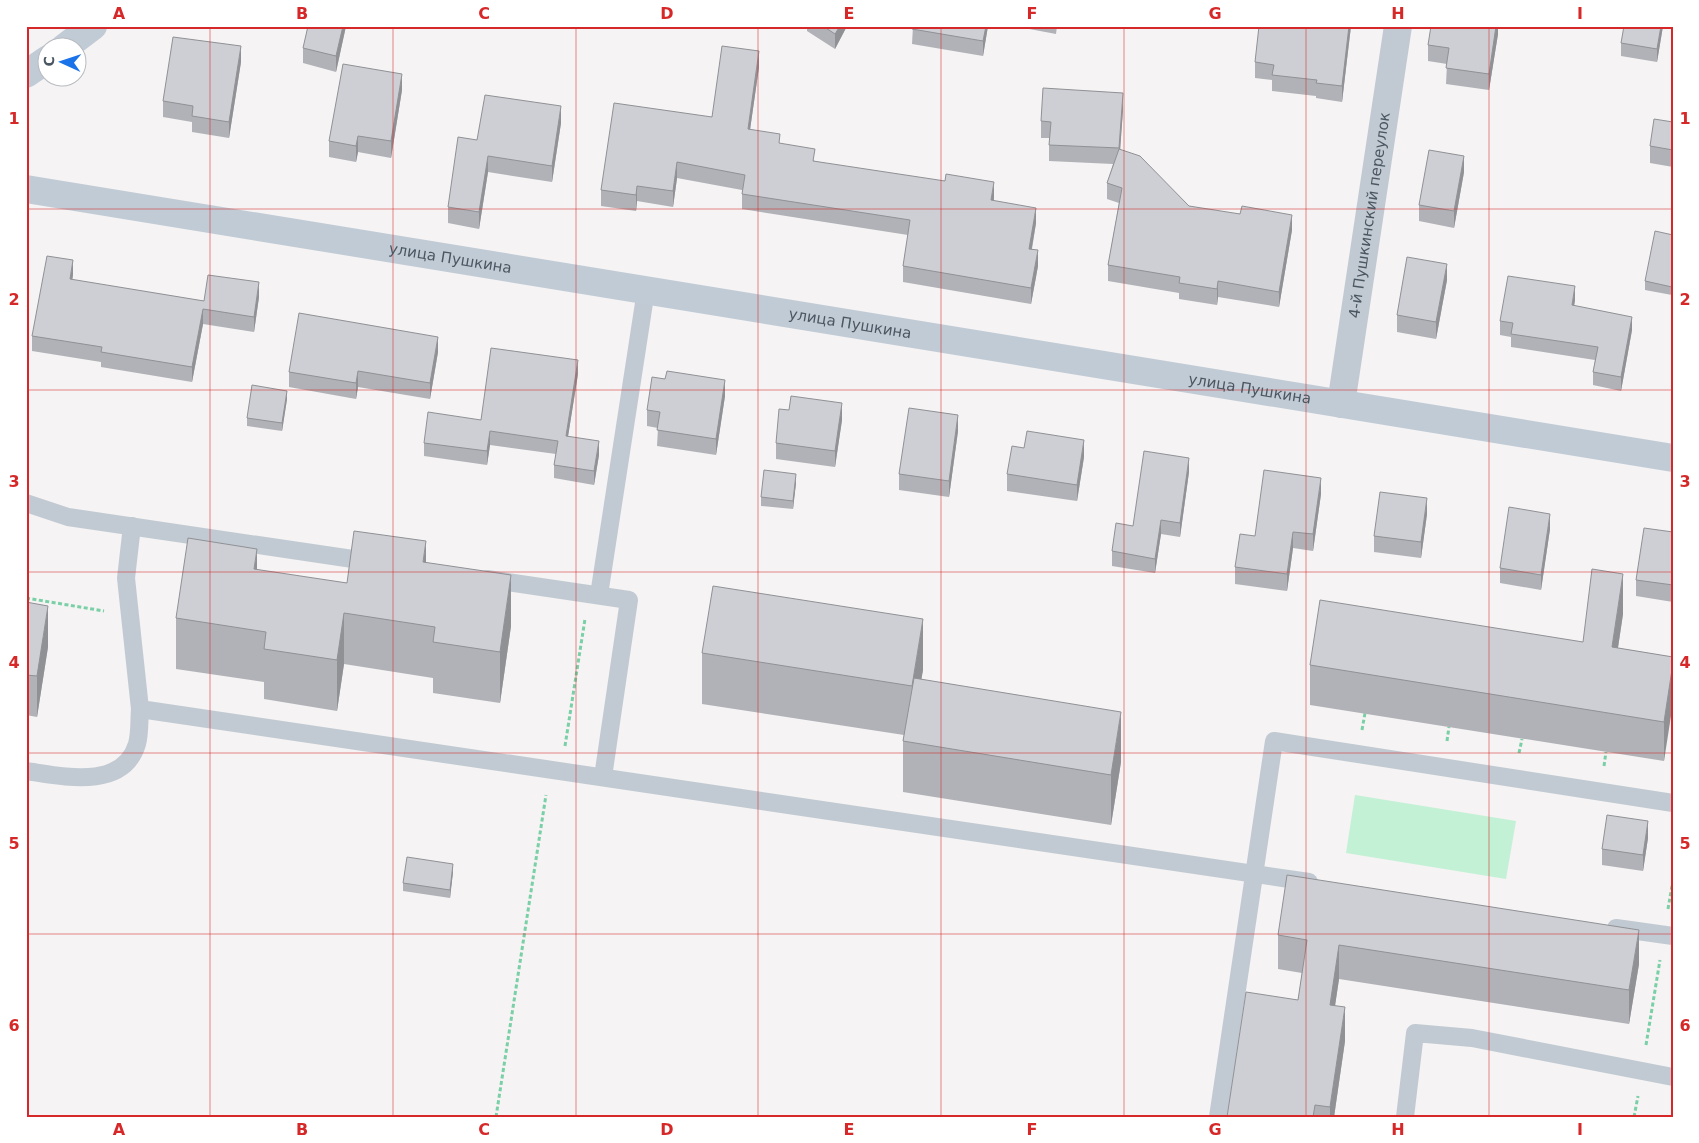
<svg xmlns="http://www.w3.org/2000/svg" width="1699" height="1143" font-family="'DejaVu Sans',sans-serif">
<rect width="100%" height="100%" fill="#f5f3f3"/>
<path fill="#c3f1d5" d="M1355 795 1516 821 1506 879 1346 853Z"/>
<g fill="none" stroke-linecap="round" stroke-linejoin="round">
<g stroke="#7ad0a6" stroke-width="3" stroke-dasharray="4 2.5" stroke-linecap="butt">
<path d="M26 598 104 611"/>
<path d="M1362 730 1365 713"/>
<path d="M1447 741 1449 727"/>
<path d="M565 746 585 619"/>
<path d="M1519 753 1522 739"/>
<path d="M1604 766 1606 752"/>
<path d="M1668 909 1673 880"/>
<path d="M1646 1045 1660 960"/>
<path d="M496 1117 546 795"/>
<path d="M1634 1117 1638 1096"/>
</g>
<g stroke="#c1cad2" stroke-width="18">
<path d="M26 503 68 517 373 562"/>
<path d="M132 526 126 578 140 709 1309 882"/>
<path d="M487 579 629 600 603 777"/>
<path d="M599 595 646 290"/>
<path d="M26 771C61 776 123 791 137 744 140 733 139 721 140 709"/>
<path d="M1616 928 1673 936"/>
<path d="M1218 1117 1274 741 1673 803"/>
<path d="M1405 1117 1415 1033 1472 1038 1673 1077"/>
</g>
<path stroke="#c1cad2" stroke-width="28" id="s1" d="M1341 404 1398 26"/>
<g stroke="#c1cbd6" stroke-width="28">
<path d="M64 48 93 26"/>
<path d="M26 74 48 59"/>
<path id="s2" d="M26 189 1673 458"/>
</g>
</g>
<g fill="#b0b2b7">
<path d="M346 26 336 72 303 63V48Z"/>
<path d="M807 26H847L835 49 807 31Z"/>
<path d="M913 26H988L983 56 912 44Z"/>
<path d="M1014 26H1057L1056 34Z"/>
<path d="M1351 26 1342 102 1316 98V96L1272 91V80L1255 78V62Z"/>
<path d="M1498 26V34L1489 90 1446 84 1447 64 1428 61V45Z"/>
<path d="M1663 26 1657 62 1621 56V43Z"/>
<path d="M241 62 229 138 192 132V122L163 117V101Z"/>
<path d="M759 67 750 129 815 161 994 198V201L1036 223 1032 249 1038 266 1031 304 903 282V266L908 235 742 209V190L677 178 673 207 637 201 636 211 601 206V190L712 117Z"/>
<path d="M402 90 391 158 358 152 356 162 329 157V141Z"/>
<path d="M1123 110 1120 150 1189 206 1292 230 1279 307 1218 297 1217 305 1179 299V293L1108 281V265L1119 203 1107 199V183L1113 164 1049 161V138H1041V121Z"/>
<path d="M1673 122V167L1650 163V146Z"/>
<path d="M561 123 552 182 488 172 479 229 448 223V207L477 140Z"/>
<path d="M1464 172 1454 228 1419 221V205Z"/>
<path d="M1673 235V290L1672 295 1645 290V281Z"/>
<path d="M73 275 72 280 204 301 259 297 254 332 203 324 192 382 101 367V362L32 351V336Z"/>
<path d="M1447 280 1436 339 1397 332V315Z"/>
<path d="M1575 300 1574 306 1632 330 1621 391 1593 385V372L1595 360 1511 347V337L1500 335V321Z"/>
<path d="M438 352 430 399 358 387 356 399 289 387V372Z"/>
<path d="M578 374 568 436 599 455 594 485 554 478V465L556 454 490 445 487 465 424 456V443L481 420Z"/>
<path d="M725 396 716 455 657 446 658 428 647 426V410Z"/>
<path d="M287 399 282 431 247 426V418Z"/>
<path d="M789 410 842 420 835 467 776 459V443Z"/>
<path d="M958 431 949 497 899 490V474Z"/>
<path d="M1084 457 1077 501 1007 491V474Z"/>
<path d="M1189 472 1180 537 1161 534 1155 573 1112 566V551L1133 526Z"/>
<path d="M796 483 793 509 761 506V497Z"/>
<path d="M1321 494 1313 551 1293 548 1287 591 1235 584V567L1255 536Z"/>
<path d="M1427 514 1421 558 1374 552V536Z"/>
<path d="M1550 529 1541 590 1500 583V568Z"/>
<path d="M1673 532V602L1636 596V580Z"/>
<path d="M426 562 511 626 500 703 433 693V678L344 664 337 711 264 699V682L176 669V618L257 570 347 583Z"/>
<path d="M26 602 48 647 37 717 26 715Z"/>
<path d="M1623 614 1618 648 1673 657 1664 761 1310 705V665L1583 642Z"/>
<path d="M702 653 923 670 921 679 1121 762 1111 825 903 792V741L904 735 702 704Z"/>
<path d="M1648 838 1643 871 1602 865V849Z"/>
<path d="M453 872 450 898 403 891V883Z"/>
<path d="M1278 935 1639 964 1629 1024 1339 979 1335 1006 1345 1041 1334 1117H1227L1298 1000 1302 973 1278 969Z"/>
</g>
<g fill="#909195">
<path d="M343 26H346L336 72V56Z"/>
<path d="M840 26H847L835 49V34Z"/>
<path d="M986 26H988L983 56V41Z"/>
<path d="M1349 26H1351L1342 102V86Z"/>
<path d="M1496 26H1498V34L1489 90V74Z"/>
<path d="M1661 26H1663L1657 62V49Z"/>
<path d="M241 46V62L229 138V122Z"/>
<path d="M759 51V67L748 144V129Z"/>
<path d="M402 74V90L391 158V141Z"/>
<path d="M1123 93V110L1119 165V148Z"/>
<path d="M561 106V123L552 182V166Z"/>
<path d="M358 136V152L356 162V146Z"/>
<path d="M488 156V172L479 229V212Z"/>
<path d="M1464 156V172L1454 228V211Z"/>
<path d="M677 162V178L673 207V191Z"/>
<path d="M994 182V198L991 216V200Z"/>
<path d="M637 186V201L636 211V195Z"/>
<path d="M1036 208V223L1029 264V249Z"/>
<path d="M1292 215V230L1279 307V292Z"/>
<path d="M1038 250V266L1031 304V288Z"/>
<path d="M73 260V275L70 294V279Z"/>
<path d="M1447 264V280L1436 339V322Z"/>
<path d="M1218 281V297L1217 305V289Z"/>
<path d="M259 282V297L254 332V317Z"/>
<path d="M1575 286V300L1572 319V305Z"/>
<path d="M203 309V324L192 382V367Z"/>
<path d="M1632 317V330L1621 391V377Z"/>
<path d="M438 337V352L430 399V383Z"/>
<path d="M578 360V374L566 449V436Z"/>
<path d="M358 371V387L356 399V383Z"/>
<path d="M725 380V396L716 455V439Z"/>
<path d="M287 391V399L282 431V423Z"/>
<path d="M842 403V420L835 467V451Z"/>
<path d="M958 415V431L949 497V481Z"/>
<path d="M490 431V445L487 465V451Z"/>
<path d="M1084 440V457L1077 501V485Z"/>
<path d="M599 441V455L594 485V471Z"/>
<path d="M1189 458V472L1180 537V523Z"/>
<path d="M796 474V483L793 509V501Z"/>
<path d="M1321 478V494L1313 551V534Z"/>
<path d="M1427 498V514L1421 558V542Z"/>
<path d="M1550 514V529L1541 590V575Z"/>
<path d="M1161 520V534L1155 573V559Z"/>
<path d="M1293 532V548L1287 591V574Z"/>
<path d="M426 541V592L423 562Z"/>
<path d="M257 549V599L254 569Z"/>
<path d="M1623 574V614L1612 687V647Z"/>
<path d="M511 575V626L500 703V652Z"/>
<path d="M48 606V647L37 717V676Z"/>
<path d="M344 613V664L337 711V660Z"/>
<path d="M923 619V670L912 736V686Z"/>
<path d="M1673 663V703L1664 761V722Z"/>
<path d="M1121 712V762L1111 825V775Z"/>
<path d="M1648 821V838L1643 871V855Z"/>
<path d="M453 864V872L450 898V890Z"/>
<path d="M1639 930V964L1629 1024V990Z"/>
<path d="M1339 945V979L1330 1039V1005Z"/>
<path d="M1345 1007V1041L1334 1117H1330V1107Z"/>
</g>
<g fill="#cdcfd5" stroke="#909195">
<path d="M308 26H343L336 56 303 48Z"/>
<path d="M823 26H840L835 34Z"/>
<path d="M913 26H986L983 41 912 29Z"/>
<path d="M1259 26H1349L1342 86 1316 83 1317 80 1272 75 1274 65 1255 62Z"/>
<path d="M1431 26H1496L1489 74 1446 68 1449 48 1428 45Z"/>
<path d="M1624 26H1661L1657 49 1621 43Z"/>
<path d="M173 37 241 46 229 122 192 116 193 106 163 101Z"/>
<path d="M722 46 759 51 748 129 780 134 779 143 815 149 813 161 945 181 946 174 994 182 991 200 1036 208 1029 249 1038 250 1031 288 903 266 910 220 742 194 745 175 677 162 673 191 637 186 636 195 601 190 614 103 712 117Z"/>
<path d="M343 64 402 74 391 141 358 136 356 146 329 141Z"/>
<path d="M1043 88 1123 93 1119 148 1049 145 1051 122 1041 121Z"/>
<path d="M485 95 561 106 552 166 488 156 479 212 448 207 458 137 477 140Z"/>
<path d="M1654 119 1673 122V150L1650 146Z"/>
<path d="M1119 149 1140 156 1189 206 1240 214 1242 206 1292 215 1279 292 1218 281 1217 289 1179 283 1180 277 1108 265 1122 188 1107 183Z"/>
<path d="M1429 150 1464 156 1454 211 1419 205Z"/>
<path d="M1655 231 1673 235V282L1672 287 1645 281Z"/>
<path d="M47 256 73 260 70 279 204 301 208 275 259 282 254 317 203 309 192 367 101 352 102 347 32 336Z"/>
<path d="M1407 257 1447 264 1436 322 1397 315Z"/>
<path d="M1508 276 1575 286 1572 305 1632 317 1621 377 1593 372 1598 347 1511 334 1513 323 1500 321Z"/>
<path d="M299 313 438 337 430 383 358 371 356 383 289 372Z"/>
<path d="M491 348 578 360 566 436 599 441 594 471 554 465 558 441 490 431 487 451 424 443 428 412 481 420Z"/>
<path d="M667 371 725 380 716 439 657 430 660 412 647 410 652 377 665 379Z"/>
<path d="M252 385 287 391 282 423 247 418Z"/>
<path d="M791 396 842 403 835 451 776 443 779 409 789 410Z"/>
<path d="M909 408 958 415 949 481 899 474Z"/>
<path d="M1027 431 1084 440 1077 485 1007 474 1012 446 1024 448Z"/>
<path d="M1144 451 1189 458 1180 523 1161 520 1155 559 1112 551 1116 523 1133 526Z"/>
<path d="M764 470 796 474 793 501 761 497Z"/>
<path d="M1264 470 1321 478 1313 534 1293 532 1287 574 1235 567 1240 534 1255 536Z"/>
<path d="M1380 492 1427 498 1421 542 1374 536Z"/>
<path d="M1509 507 1550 514 1541 575 1500 568Z"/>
<path d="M1644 528 1673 532V585L1636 580Z"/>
<path d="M354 531 426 541 423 562 511 575 500 652 433 642 435 627 344 613 337 660 264 649 266 632 176 618 188 538 257 549 254 569 347 583Z"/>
<path d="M1592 569 1623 574 1612 647 1673 657V663L1664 722 1310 665 1320 600 1583 642Z"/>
<path d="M713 586 923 619 912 686 702 653Z"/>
<path d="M26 602 48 606 37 676 26 675Z"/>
<path d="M914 678 1121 712 1111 775 903 741Z"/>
<path d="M1607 815 1648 821 1643 855 1602 849Z"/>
<path d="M407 857 453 864 450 890 403 883Z"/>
<path d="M1287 875 1639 930 1629 990 1339 945 1330 1005 1345 1007 1330 1107 1315 1105 1313 1117H1227L1246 992 1298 1000 1307 940 1278 935Z"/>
</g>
<path fill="none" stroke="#d62828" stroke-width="1" stroke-opacity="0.55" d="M210 26V1117M393 26V1117M576 26V1117M758 26V1117M941 26V1117M1124 26V1117M1306 26V1117M1489 26V1117M26 209H1673M26 390H1673M26 572H1673M26 753H1673M26 934H1673"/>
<g text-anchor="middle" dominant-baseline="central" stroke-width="5" stroke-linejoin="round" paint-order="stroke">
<g font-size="15" fill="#4a5661" stroke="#fff">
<text stroke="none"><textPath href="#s1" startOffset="191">4-й Пушкинский переулок</textPath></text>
<text stroke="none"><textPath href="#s2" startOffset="430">улица Пушкина</textPath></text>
<text stroke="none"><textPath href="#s2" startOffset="835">улица Пушкина</textPath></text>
<text stroke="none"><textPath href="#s2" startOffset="1240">улица Пушкина</textPath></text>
</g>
</g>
<rect width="1699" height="1143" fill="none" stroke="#ffffff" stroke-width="55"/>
<g transform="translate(62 62) rotate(273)"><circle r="24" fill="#ffffff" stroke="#b7bbc0"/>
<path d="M0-4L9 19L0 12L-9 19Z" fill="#1a73e8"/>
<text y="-8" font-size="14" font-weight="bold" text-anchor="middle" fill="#4a5661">С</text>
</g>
<rect x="28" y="28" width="1644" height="1088" fill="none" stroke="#d62828" stroke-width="2"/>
<g font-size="16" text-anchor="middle" font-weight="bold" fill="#d62828">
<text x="119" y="19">A</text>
<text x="302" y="19">B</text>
<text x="484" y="19">C</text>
<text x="667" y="19">D</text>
<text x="849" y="19">E</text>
<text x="1032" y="19">F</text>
<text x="1215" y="19">G</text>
<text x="1398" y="19">H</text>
<text x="1580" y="19">I</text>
<text x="14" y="124">1</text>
<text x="1685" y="124">1</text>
<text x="14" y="305">2</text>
<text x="1685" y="305">2</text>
<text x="14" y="487">3</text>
<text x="1685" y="487">3</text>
<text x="14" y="668">4</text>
<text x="1685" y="668">4</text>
<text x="14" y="849">5</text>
<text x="1685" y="849">5</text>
<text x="14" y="1031">6</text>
<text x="1685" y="1031">6</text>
<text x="119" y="1135">A</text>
<text x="302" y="1135">B</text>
<text x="484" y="1135">C</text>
<text x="667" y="1135">D</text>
<text x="849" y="1135">E</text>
<text x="1032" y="1135">F</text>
<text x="1215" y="1135">G</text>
<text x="1398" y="1135">H</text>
<text x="1580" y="1135">I</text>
</g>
</svg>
